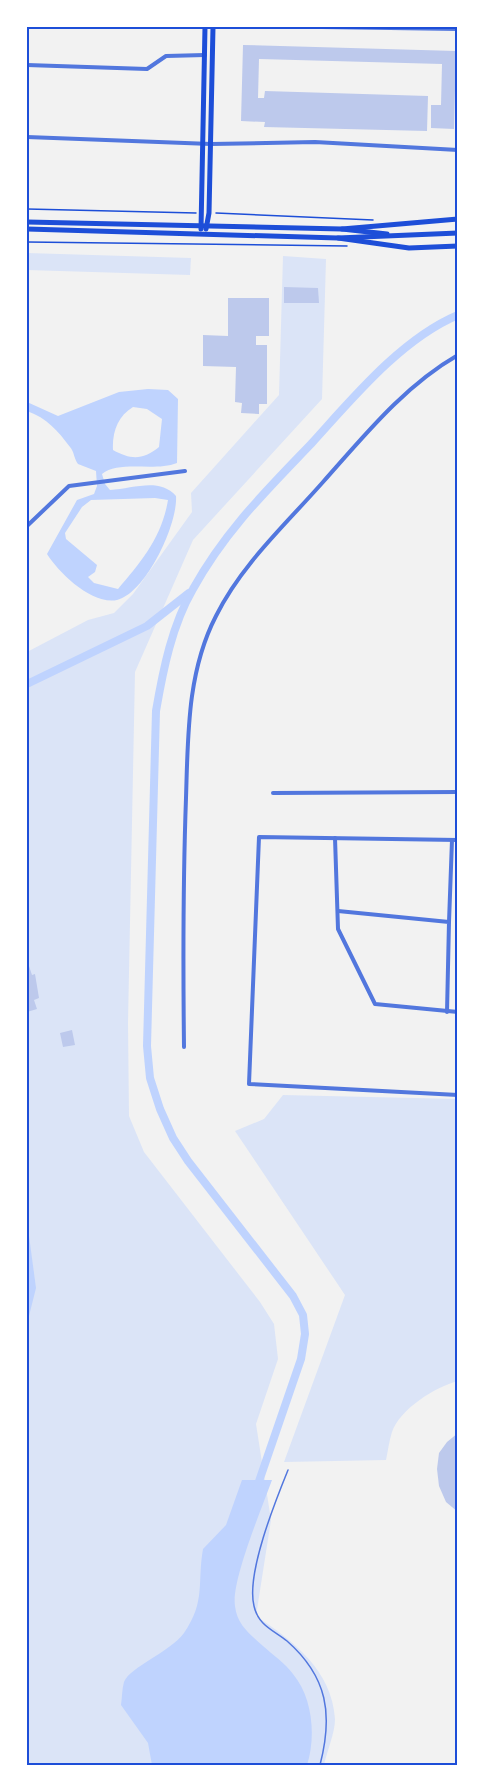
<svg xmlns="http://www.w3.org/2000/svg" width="485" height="1792" font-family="Rubik,sans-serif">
<rect width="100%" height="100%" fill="#f2f2f2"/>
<g fill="#dbe4f7">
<path d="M27 253 191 258 190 275 27 270Z"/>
<path d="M283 256 326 259 322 399 193 540 135 672 128 1023 129 1116 144 1152 260 1302 274 1324 278 1359 256 1424 271 1520 256 1616C293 1641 332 1670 335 1719 335 1733 327 1751 324 1765H27V652L88 620 114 613 133 594 192 512 191 493 279 395Z"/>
<path d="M283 1095 458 1099V1381C435 1387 400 1409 392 1432 389 1441 388 1451 386 1460L284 1462 345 1295 235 1131 264 1119Z"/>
</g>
<g fill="#bfd3fe" fill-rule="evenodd">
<path d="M148 389 168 390 178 399 177 463C155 472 119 460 102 474L105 484 110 490C133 489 159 477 176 496 178 524 146 593 117 600 92 605 59 573 47 554L77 500 94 494 97 486 96 471 78 464C74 459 74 451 70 447 58 431 47 418 27 411V402L58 416 119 392ZM133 407 147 409 162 419 159 447C143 460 131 460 113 450 112 432 118 416 133 407ZM155 498 168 500C162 537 141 562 118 589L94 583 88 577 95 572 97 565 66 539 65 533 82 507 91 500Z"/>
<path d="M27 1221 36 1288 27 1324Z"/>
<path d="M242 1480H272C262 1508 231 1581 235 1606 237 1625 250 1634 263 1646 273 1655 285 1663 293 1674 313 1698 316 1737 307 1765H152L148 1743 121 1705C122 1698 122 1689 124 1682 130 1667 170 1652 184 1633 206 1601 197 1583 203 1549L226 1525Z"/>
</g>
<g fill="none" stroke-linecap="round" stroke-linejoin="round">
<g stroke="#bfd3fe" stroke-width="8">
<path d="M27 684 147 626 189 593"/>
<path d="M256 1490 301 1359 305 1334 303 1315 293 1296 188 1161 173 1138 160 1109 150 1078 147 1046 156 711C163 670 172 625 193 589 225 531 266 491 311 444 352 399 401 339 458 315"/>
</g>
</g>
<g fill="#bdc9ec">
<path d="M243 45 456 51 454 129 431 128V105H441L442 64 259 59 258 98H264L265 91 428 96 427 131 264 127 265 122 241 121Z"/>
<path d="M284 287 318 288 319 303H284Z"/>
<path d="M228 298H269V336H256V345H267V404H259V414L241 413 242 403 235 402 236 367 203 366V335L228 336Z"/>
<path d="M27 960 32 975 35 974 39 998 34 1000 37 1009 27 1012Z"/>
<path d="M72 1030 75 1045 63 1047 60 1033Z"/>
<path d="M458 1433V1512L446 1502 439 1486 437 1469 439 1453 447 1442Z"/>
</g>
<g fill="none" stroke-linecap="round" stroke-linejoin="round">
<g stroke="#1d4ed8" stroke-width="1.5">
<path d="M27 209 196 213"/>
<path d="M216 213 373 220"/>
<path d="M27 242 347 246"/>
</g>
<path stroke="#5277de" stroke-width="1.5" d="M288 1470C275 1502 246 1574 254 1606 258 1625 273 1630 287 1641 328 1677 333 1715 320 1765"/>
<g stroke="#5277de" stroke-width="4">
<path d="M322 27 458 29"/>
<path d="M27 65 147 69 166 56 205 55"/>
<path d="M27 137 211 144 315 142 458 150"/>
<path d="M27 526 69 486 185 471"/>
<path d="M273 793 458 792"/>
<path d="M335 838 338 929 375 1004 458 1012"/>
<path d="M458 840 259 837 249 1084 458 1095"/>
<path d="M338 911 449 922 447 1012"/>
<path d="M449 922 452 840"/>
<path d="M184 1047C183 964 183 881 186 798 188 736 187 672 216 616 241 565 286 524 323 482 364 436 404 386 458 355"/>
</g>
<g stroke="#1d4ed8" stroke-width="5">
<path d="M27 222 342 229 458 219"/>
<path d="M27 229 338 238 409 248 458 246"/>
<path d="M201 229 205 27"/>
<path d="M206 229 209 213 213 27"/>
</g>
<g stroke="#1d4ed8" stroke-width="5">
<path d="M342 229 387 234"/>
<path d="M338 238 458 233"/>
</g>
</g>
<rect width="485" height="1792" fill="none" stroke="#ffffff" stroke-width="57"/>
<rect x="28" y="28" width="428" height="1736" fill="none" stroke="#1d4ed8" stroke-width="2"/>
</svg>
